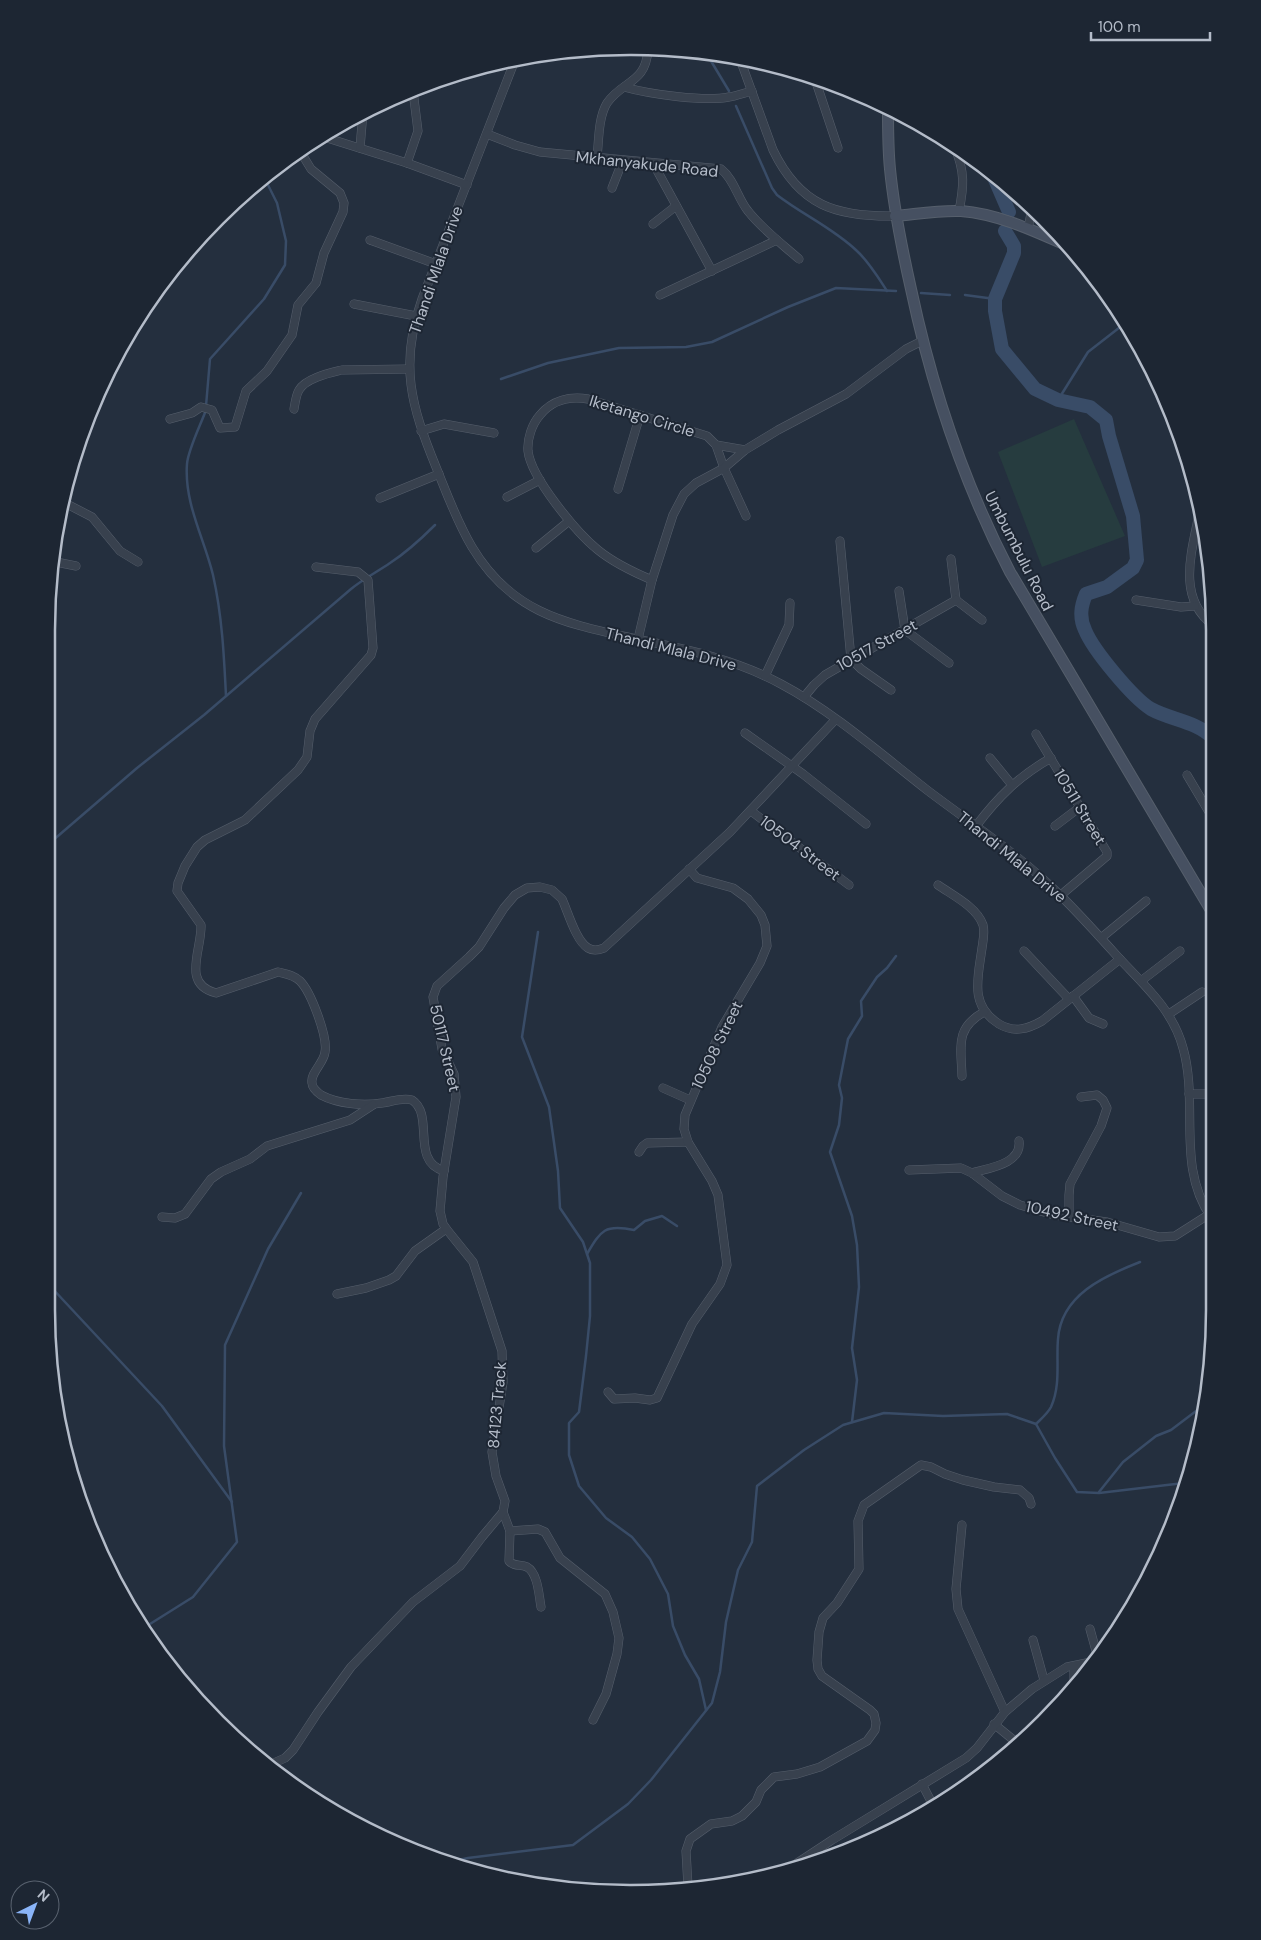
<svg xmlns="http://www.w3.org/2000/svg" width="1261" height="1940" font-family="'DM Sans',sans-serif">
<rect width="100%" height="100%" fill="#242f3e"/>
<path fill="#263c3f" d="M1074 419 1125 536 1042 567 998 452Z"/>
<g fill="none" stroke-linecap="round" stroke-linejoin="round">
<g stroke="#394c67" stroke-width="2.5">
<path d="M705 51 729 91"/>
<path d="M736 106 772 188 777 195C803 215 833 228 857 251 869 262 878 277 887 291"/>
<path d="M921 293 950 295"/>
<path d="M965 295 995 299"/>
<path d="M501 379 548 363 619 348 686 347 712 342 788 307 836 288 896 291"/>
<path d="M1058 400 1088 352 1124 324"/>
<path d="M206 406 210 359 264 299 285 265 286 241 277 203 264 177"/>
<path d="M206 410C201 424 188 450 187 464 184 503 204 538 213 575 222 615 224 655 226 696"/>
<path d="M51 842 137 768 204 715 351 589C363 579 377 572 390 563 407 552 421 539 435 525"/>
<path d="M538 932 522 1037 549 1107 558 1171 560 1208 583 1242 590 1263V1316L586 1356 579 1412 569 1423V1455L579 1486 606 1518 632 1537 650 1559 668 1594 673 1626 685 1655 699 1679 706 1710"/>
<path d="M587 1254C601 1230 605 1224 634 1230L645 1221 662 1216 677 1226"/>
<path d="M51 1287 162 1406 232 1502"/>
<path d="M852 1422 857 1380 852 1348 859 1287 857 1245 852 1216 830 1152 839 1125 842 1098 839 1085 848 1039 862 1016 861 1001 877 977 887 968 896 956"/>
<path d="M1036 1424C1041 1419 1048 1413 1051 1407 1061 1385 1056 1361 1058 1339 1061 1295 1104 1276 1140 1262"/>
<path d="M1099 1492 1123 1462 1156 1436 1171 1430 1204 1405"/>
<path d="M142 1629 193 1597 237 1542 224 1446 225 1345 268 1249 301 1193"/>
<path d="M445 1863 468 1858 573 1845 628 1804 651 1780 712 1703 720 1672 726 1622 738 1570 752 1542 757 1486 804 1450 843 1425 884 1413 943 1416 1007 1414 1036 1424 1055 1458 1077 1492 1099 1493 1184 1483"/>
</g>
<g stroke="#394c67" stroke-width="14">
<path d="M993 175 1009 212"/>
<path d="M1005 231 1014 246V253L995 299V311L1002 349 1035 389 1058 400 1090 407 1106 420 1109 436 1133 516 1137 560 1133 568 1107 587 1086 594C1081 606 1079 617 1085 630 1093 650 1133 698 1151 709 1171 720 1196 721 1213 738"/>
</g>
<g stroke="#565f6c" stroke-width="9">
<g id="street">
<path d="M740 59 773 150C800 206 836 217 895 216"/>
<path d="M515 60 422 299C399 364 411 406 436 467 447 494 457 522 472 547 513 616 570 624 641 640 690 650 737 660 781 684 832 711 881 754 927 790 973 825 1023 857 1063 898 1082 917 1100 937 1118 957 1144 985 1173 1010 1183 1048 1199 1104 1176 1167 1211 1217"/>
<path d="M814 76 838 148"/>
<path d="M624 87C649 94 704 102 729 97 736 96 744 93 752 91"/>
<path d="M487 134 515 145 540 152 721 169C734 179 738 199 748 211 762 229 782 244 799 259"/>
<path d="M324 137 407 163 467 185"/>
<path d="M360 148 363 112"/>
<path d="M955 148C965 172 964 186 959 211"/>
<path d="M597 157C599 141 598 118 607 103 623 80 646 84 648 49"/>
<path d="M407 163 418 131 413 91"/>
<path d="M653 163 712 271"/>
<path d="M612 188 623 160"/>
<path d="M653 224 676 206"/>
<path d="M1028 228 1032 209"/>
<path d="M370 240 436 264"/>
<path d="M660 295 777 240"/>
<path d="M354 304 416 316"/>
<path d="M294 409C295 403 296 395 299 390 306 378 330 373 342 370L409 369"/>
<path d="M170 419 192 413 201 407 212 410 220 428 235 427 246 391 267 371 292 335 298 305 316 283 324 253 343 212 344 203 340 193 311 169 300 151"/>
<path d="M421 431 444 424 494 433"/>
<path d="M716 445 745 450"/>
<path d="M618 489 640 415"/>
<path d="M507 497 540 480"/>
<path d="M380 498 439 474"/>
<path d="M63 502 92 517 120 551 138 562"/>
<path d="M1200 509C1193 548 1175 597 1213 625"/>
<path d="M840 541 851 659 861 669 891 690"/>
<path d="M536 548 569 521"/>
<path d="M951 559 956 600"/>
<path d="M51 561 76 566"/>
<path d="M316 567 358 572 368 580 373 648 371 655 315 719 310 731 307 757 298 770 245 820 205 840 197 847 185 866 178 883 177 891 201 925C202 950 181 984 216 993L278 972C286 974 294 975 300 981 311 992 328 1037 325 1052 324 1063 310 1073 312 1083 312 1088 317 1092 321 1095 338 1104 363 1106 382 1103 391 1102 402 1097 412 1100 435 1115 410 1161 444 1171"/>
<path d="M652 580C633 572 614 563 598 550 577 533 531 478 528 451 527 439 532 424 540 415 552 400 570 396 588 399L707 436 716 445 724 468 746 516"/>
<path d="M899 591 905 630 949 663"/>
<path d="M956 600 982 620"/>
<path d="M1136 600 1181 607 1195 606"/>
<path d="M638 639 652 580 673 515 684 494 696 483 724 468 745 450 778 430 846 394 906 349 922 341"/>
<path d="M765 676 789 625 790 603"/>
<path d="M804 697 814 685 825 675 956 600"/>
<path d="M745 733 803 774 866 824"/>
<path d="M1036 734 1107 852V856L1061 895"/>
<path d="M990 758 1012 785"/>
<path d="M1187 775 1212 817"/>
<path d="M751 811 849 885"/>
<path d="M976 826C998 797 1019 776 1051 758"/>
<path d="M1055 826 1080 807"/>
<path d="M938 885C952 895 977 907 983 925 985 933 983 941 982 948 978 978 969 1005 999 1024 1014 1033 1028 1029 1042 1021L1120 959"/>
<path d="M1101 938 1146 901"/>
<path d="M1024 951 1069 999"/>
<path d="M1141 981 1180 951"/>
<path d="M1073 996 1089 1018 1103 1024"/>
<path d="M1169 1014 1202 992"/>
<path d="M962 1076C961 1046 955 1028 984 1012"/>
<path d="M663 1088 690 1100"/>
<path d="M1189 1094H1211"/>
<path d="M639 1152 643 1146 647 1143 688 1142"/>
<path d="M909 1170 961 1168 972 1173 1002 1196 1020 1205 1054 1215 1107 1222 1159 1237 1175 1236 1208 1215"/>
<path d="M972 1173C989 1168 1022 1164 1019 1141"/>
<path d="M162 1217 175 1218 185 1214 211 1179 221 1172 250 1159 267 1146 350 1120 373 1105"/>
<path d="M1069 1217V1195L1070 1184 1101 1126 1107 1108 1103 1100 1097 1095 1081 1097"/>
<path d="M337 1294 366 1288 389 1280 396 1276 415 1251 446 1229"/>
<path d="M608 1392 614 1399 635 1398 650 1400 657 1398 692 1324 720 1284 727 1265 718 1195 712 1181 688 1142 684 1129 685 1115 722 1027 760 963 767 946 765 925 761 915 748 899 733 888 697 878 689 869"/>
<path d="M503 1512 510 1531 509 1561C514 1567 520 1564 527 1567 538 1573 539 1596 541 1607"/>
<path d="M962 1525 956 1589 958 1609 1005 1712"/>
<path d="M510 1531 538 1529 545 1532 560 1558 605 1594 613 1612 619 1638 617 1654 606 1694 593 1720"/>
<path d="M1090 1629 1098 1658"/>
<path d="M1033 1640 1044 1680"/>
<path d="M1074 1690V1666"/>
<path d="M994 1724 1016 1742"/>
<path d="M267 1766 285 1758 293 1750 318 1712 351 1667 413 1602 460 1566 482 1537 503 1512 505 1501 496 1476 492 1452 503 1382 502 1351 473 1262 448 1231 443 1224 440 1211 443 1177 456 1097 454 1074 442 1049 433 997 437 986 469 957 479 947 504 908 515 895 527 888 540 887 552 890 562 899C568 912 576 941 588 948 593 951 599 950 604 948L730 832 835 720"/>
<path d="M922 1784 934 1807"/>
<path d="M787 1872 797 1863 832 1840 966 1758 977 1748 1005 1712 1032 1689 1067 1667 1096 1661"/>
<path d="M688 1886 686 1851 690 1839 711 1824 732 1821 742 1816 756 1802 761 1790 774 1777 797 1774 820 1767 867 1741 875 1730 876 1723 874 1714 870 1710 822 1676 818 1669 817 1660 819 1632 823 1618 837 1603 859 1569 858 1521 864 1505 921 1465 931 1467 945 1474 963 1480 994 1487 1020 1490 1029 1498 1031 1504"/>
</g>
</g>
<g stroke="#565f6c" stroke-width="12">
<g id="secondary">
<path d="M888 109C888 129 888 149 890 169 894 210 902 249 911 289 932 388 963 482 1010 572L1212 912"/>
<path d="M895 216C917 214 939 210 961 211 998 214 1032 230 1066 245"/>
</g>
</g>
<use href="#street" stroke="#38414e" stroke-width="8"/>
<use href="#secondary" stroke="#465061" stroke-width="10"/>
</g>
<g text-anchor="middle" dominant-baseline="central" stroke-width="4" stroke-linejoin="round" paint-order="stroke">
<g font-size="16" fill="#b4bcc9" stroke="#1d2633">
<text transform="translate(647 164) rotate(6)">Mkhanyakude Road</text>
<text transform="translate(436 270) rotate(-71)">Thandi Mlala Drive</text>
<text transform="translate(642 416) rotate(17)">Iketango Circle</text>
<text transform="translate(1019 551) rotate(63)">Umbumbulu Road</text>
<text transform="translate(877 645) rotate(-29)">10517 Street</text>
<text transform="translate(671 649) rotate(14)">Thandi Mlala Drive</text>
<text transform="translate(1080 807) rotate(59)">10511 Street</text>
<text transform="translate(800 848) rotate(37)">10504 Street</text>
<text transform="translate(1012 857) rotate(39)">Thandi Mlala Drive</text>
<text transform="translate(717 1045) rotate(-64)">10508 Street</text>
<text transform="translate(445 1048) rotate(77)">50117 Street</text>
<text transform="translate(1072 1216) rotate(12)">10492 Street</text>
<text transform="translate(497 1405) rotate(-85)">84123 Track</text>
</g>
</g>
<path d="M0 0H1261V1940H0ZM630 55H631A575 575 0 0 1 1206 630V1310A575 575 0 0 1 631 1885H630A575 575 0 0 1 55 1310V630A575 575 0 0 1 630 55Z" fill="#1d2633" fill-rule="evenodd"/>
<path fill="none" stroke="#b4bcc9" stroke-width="2.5" d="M630 55H631A575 575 0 0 1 1206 630V1310A575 575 0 0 1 631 1885H630A575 575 0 0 1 55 1310V630A575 575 0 0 1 630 55Z"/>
<g transform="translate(35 1905) rotate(42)"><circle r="24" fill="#1d2633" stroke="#59626f"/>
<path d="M0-4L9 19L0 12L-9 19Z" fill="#8ab4f8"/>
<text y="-8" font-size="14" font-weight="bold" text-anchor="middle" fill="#b4bcc9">N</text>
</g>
<path d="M1091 32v8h119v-8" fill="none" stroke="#b4bcc9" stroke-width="2.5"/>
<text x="1098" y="32" font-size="15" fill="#b4bcc9" stroke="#1d2633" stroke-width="4" paint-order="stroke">100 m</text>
</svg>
